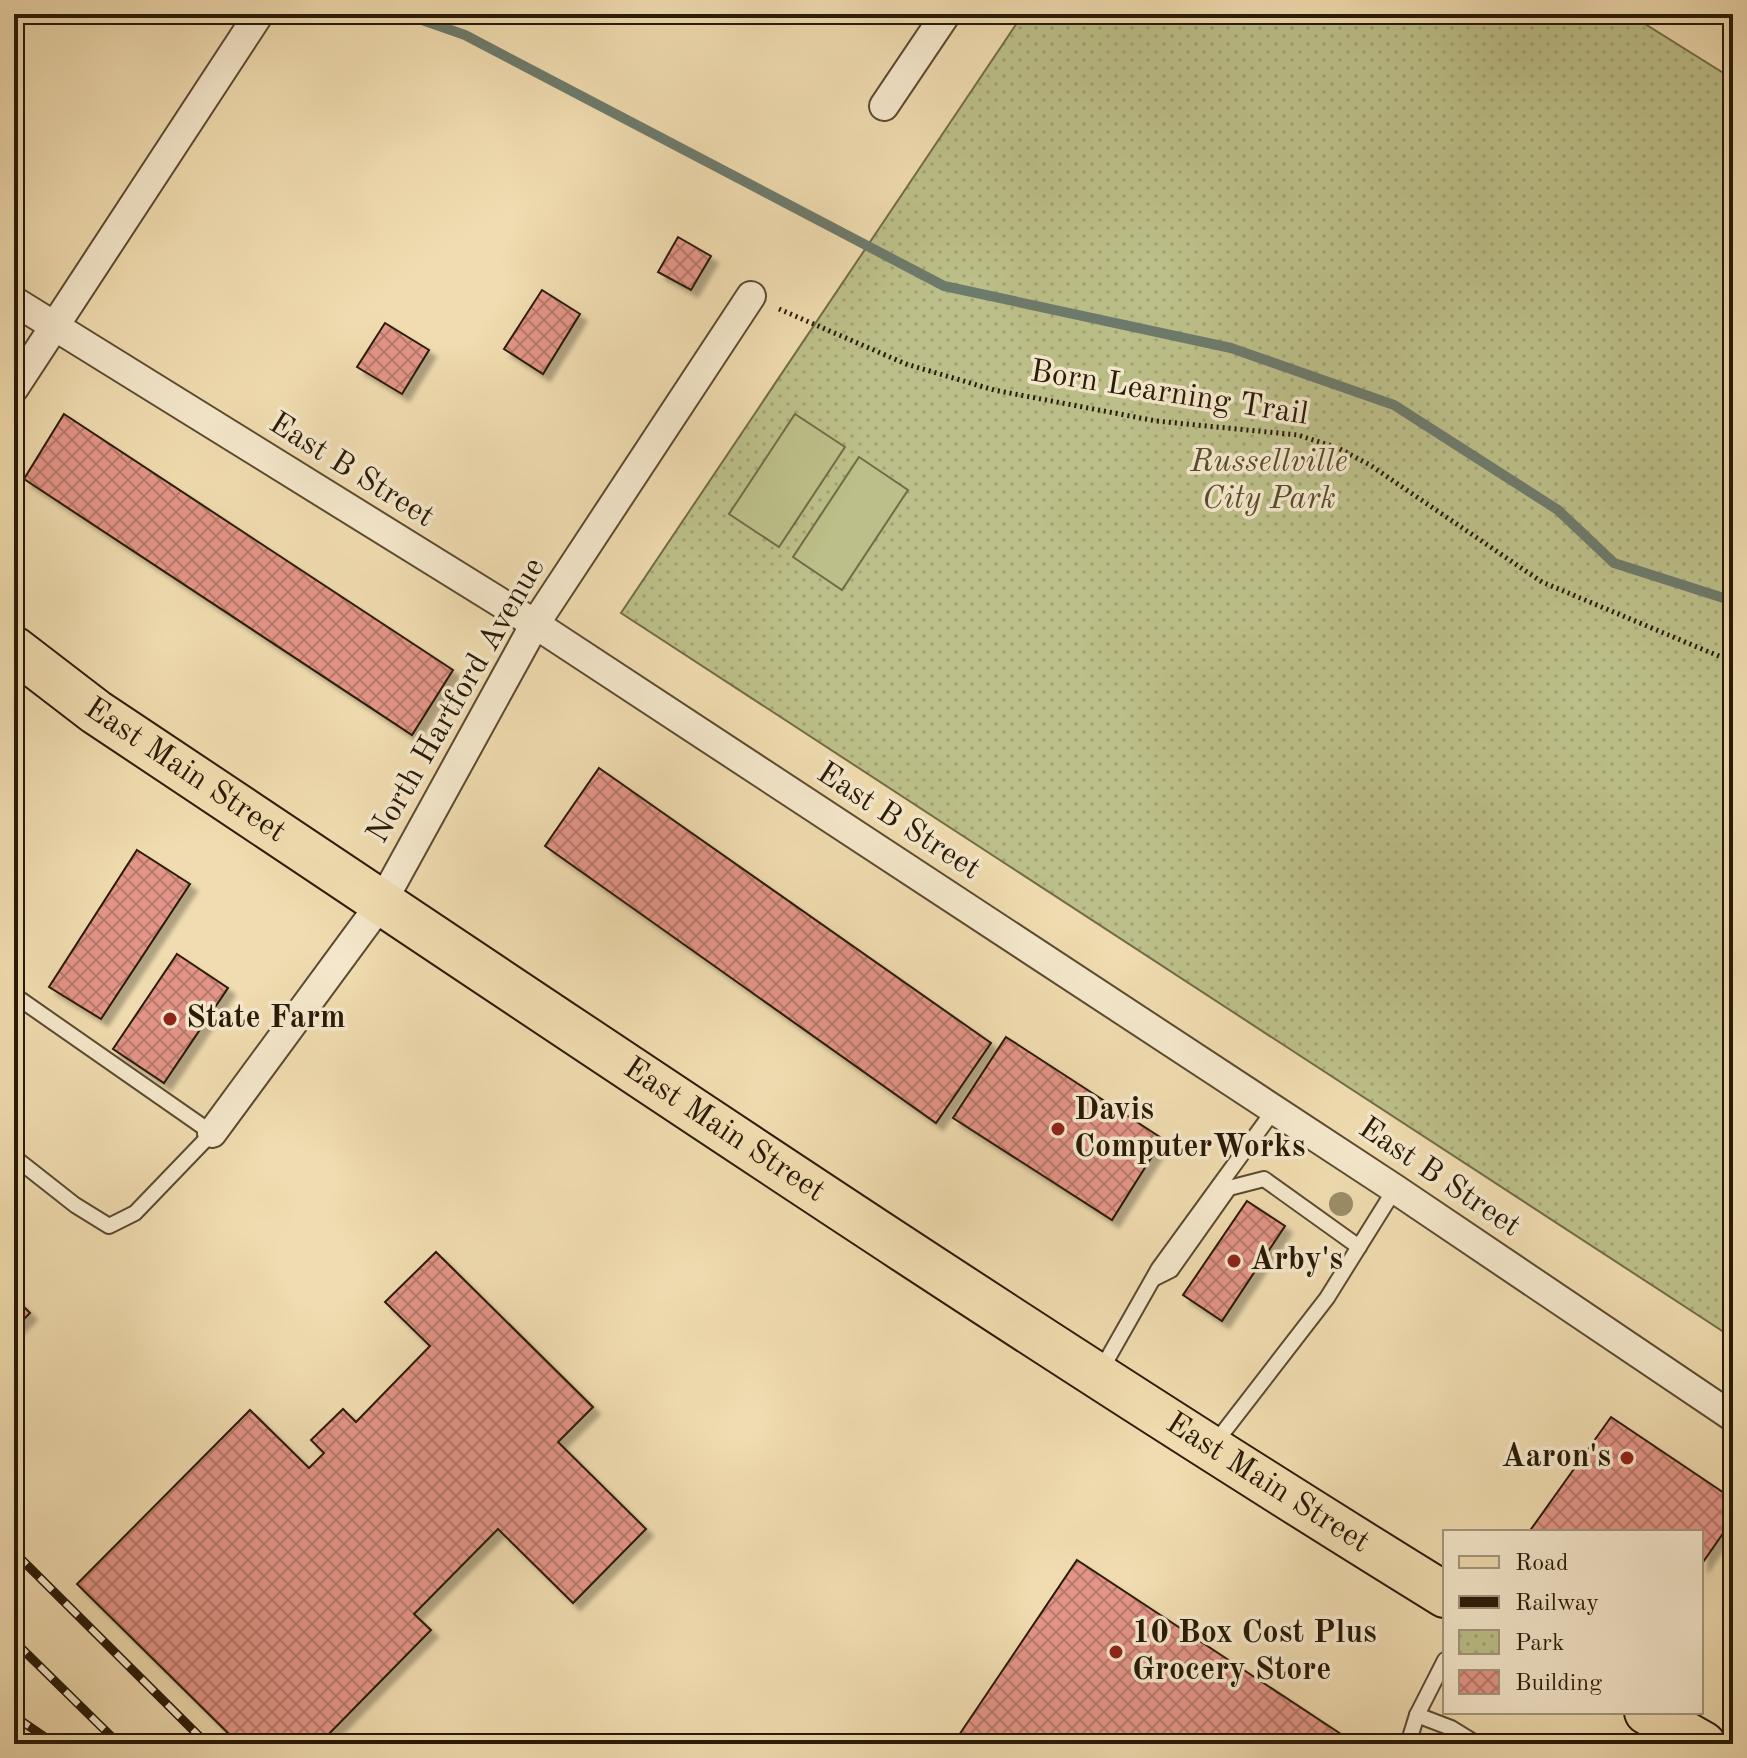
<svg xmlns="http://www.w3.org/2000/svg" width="1747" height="1758" font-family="'Old Standard TT',serif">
<defs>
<pattern id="park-dots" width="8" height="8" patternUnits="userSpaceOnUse" patternTransform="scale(2)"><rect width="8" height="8" fill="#bcbf89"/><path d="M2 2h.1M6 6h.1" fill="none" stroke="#a2a475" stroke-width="1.8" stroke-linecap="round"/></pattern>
<pattern id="building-cross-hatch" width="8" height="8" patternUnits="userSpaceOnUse" patternTransform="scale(2)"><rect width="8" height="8" fill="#e39587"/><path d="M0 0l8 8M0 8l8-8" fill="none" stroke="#b8796c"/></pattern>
<filter id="shadow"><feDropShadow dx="7" dy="7" stdDeviation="2" flood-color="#0004"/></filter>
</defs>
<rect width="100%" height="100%" fill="#f0dcb0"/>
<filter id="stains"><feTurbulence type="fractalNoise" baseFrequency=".0025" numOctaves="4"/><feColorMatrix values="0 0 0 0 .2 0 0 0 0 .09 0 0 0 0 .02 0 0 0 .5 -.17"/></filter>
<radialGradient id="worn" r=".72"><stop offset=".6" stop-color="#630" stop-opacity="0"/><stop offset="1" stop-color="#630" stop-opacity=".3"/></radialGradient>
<path fill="url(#park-dots)" stroke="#726c48" stroke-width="2" d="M1023 14H1629L1733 79V1338L621 613Z"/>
<g fill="#bcbf89" stroke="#726c48" stroke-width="2">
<path d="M795 414 845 447 779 547 729 514Z"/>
<path d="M859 457 908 490 842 590 793 557Z"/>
</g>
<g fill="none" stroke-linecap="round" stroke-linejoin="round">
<path stroke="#6d7b6c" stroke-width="10" d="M405 14 465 35 944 286 1231 348 1394 405 1558 510 1614 563 1733 601"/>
</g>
<g fill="url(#building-cross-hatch)" stroke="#291a07" stroke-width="2" filter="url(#shadow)">
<path d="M678 237 711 256 691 290 658 272Z"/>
<path d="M542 290 580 314 543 374 504 349Z"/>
<path d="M385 323 429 350 402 394 357 367Z"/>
<path d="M64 414 453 670 412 735 24 479Z"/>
<path d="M599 768 991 1043 936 1123 545 846Z"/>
<path d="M137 850 190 884 101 1019 49 987Z"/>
<path d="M177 954 228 988 164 1083 113 1049Z"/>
<path d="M1006 1037 1163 1139 1112 1220 953 1118Z"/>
<path d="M1247 1201 1285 1226 1222 1321 1183 1295Z"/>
<path d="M436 1252 593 1407 558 1442 646 1529 573 1603 498 1529 414 1614 431 1630 319 1744H239L77 1584 250 1410 309 1468 324 1453 311 1440 343 1409 356 1422 430 1346 385 1302Z"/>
<path d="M14 1297 30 1313 14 1329Z"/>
<path d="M1611 1417 1733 1499V1519L1701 1565V1532H1529Z"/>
<path d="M1077 1560 1356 1744H953Z"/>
</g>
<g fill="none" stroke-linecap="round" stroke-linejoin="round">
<g stroke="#5b4a31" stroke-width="18">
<g id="lane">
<path d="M14 995 212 1133 135 1213 109 1226 75 1205 14 1157"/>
<path d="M1155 1278 1171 1270 1229 1188 1264 1179 1359 1247"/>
<path d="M1100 1372 1159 1268 1274 1110"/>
<path d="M1215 1443 1327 1298 1395 1189"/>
<path d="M1417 1715 1451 1728 1477 1744"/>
<path d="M1408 1744 1417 1715 1445 1660"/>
</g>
</g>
<g stroke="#5b4a31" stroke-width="32">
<g id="street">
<path d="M884 106 946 14"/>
<path d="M14 301 535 624 1395 1189 1733 1417"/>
<path d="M14 388 259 14"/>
<path d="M212 1133 382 902 535 624 751 296"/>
</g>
</g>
<g stroke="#291a07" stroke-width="48">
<g id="primary">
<path id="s1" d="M14 649 96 712C544 1010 988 1313 1445 1595"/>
<path d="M1647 1712 1703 1744"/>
</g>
</g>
<path stroke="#291a07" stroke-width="5" stroke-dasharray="2 4" stroke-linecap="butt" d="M779 309 906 364 994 390 1156 421 1298 435 1338 448 1370 465 1542 582 1733 662"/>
<use href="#lane" stroke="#f5e8cc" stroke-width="14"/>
<use href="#street" stroke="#f5e8cc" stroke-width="28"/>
<use href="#primary" stroke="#f0dcb0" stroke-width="44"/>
<g stroke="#291a07" stroke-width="9">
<g id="rail">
<path d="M14 1552 207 1744"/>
<path d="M14 1641 119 1744"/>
<path d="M14 1716 55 1744"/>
</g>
</g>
<use href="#rail" stroke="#f5e8cc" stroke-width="6" stroke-dasharray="18" stroke-linecap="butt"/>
</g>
<circle fill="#9b8d68" cx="1341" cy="1204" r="12"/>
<g fill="#8f2418" stroke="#f5e8cc" stroke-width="3">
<circle cx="170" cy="1019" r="8"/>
<circle cx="1058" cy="1129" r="8"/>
<circle cx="1234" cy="1261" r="8"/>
<circle cx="1627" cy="1458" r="8"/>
<circle cx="1116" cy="1652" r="8"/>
</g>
<g text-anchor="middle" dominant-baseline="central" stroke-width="7" stroke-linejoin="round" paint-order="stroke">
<g font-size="32" fill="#291a07" stroke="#f5e8cc">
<text transform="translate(1169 394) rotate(9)">Born Learning Trail</text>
<text transform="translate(351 471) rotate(32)">East B Street</text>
<text transform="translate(457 701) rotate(-60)">North Hartford Avenue</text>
<text stroke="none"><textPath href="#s1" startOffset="210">East Main Street</textPath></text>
<text transform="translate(898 822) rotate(33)">East B Street</text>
<text stroke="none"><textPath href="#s1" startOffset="858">East Main Street</textPath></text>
<text transform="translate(1439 1178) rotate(34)">East B Street</text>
<text stroke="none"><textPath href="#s1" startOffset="1506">East Main Street</textPath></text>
</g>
<g font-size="32" font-style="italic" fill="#554c2e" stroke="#f5e8cc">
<text x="1269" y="463">Russellville<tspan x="1269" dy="37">City Park</tspan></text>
</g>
<g font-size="32" font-weight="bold" fill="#291a07" stroke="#f5e8cc" text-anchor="start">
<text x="186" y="1019">State Farm</text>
<text x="1074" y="1111">Davis<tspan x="1074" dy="37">ComputerWorks</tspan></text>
<text x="1250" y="1261">Arby's</text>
<text x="1611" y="1458" text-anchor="end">Aaron's</text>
<text x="1132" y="1634">10 Box Cost Plus<tspan x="1132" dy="37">Grocery Store</tspan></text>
</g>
</g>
<rect width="1747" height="1758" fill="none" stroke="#f0dcb0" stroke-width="48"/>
<rect x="16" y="16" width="1715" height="1726" fill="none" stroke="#291a07" stroke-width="4"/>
<rect x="24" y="24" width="1699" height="1710" fill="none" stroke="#291a07" stroke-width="2"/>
<rect x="1443" y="1530" width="260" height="184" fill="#f5e8cc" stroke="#a3967d" stroke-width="2"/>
<rect x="1459" y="1556" width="40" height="12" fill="#f0dcb0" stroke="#a3967d" stroke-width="2"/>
<text x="1515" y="1570" font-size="24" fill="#291a07">Road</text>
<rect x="1459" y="1596" width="40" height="12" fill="#291a07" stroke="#a3967d" stroke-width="2"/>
<text x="1515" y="1610" font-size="24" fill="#291a07">Railway</text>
<rect x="1459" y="1630" width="40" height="24" fill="url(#park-dots)" stroke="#a3967d" stroke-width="2"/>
<text x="1515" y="1650" font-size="24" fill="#291a07">Park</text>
<rect x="1459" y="1670" width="40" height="24" fill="url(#building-cross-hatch)" stroke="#a3967d" stroke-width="2"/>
<text x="1515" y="1690" font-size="24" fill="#291a07">Building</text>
<rect width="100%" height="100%" filter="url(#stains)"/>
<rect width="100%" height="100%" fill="url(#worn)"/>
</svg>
